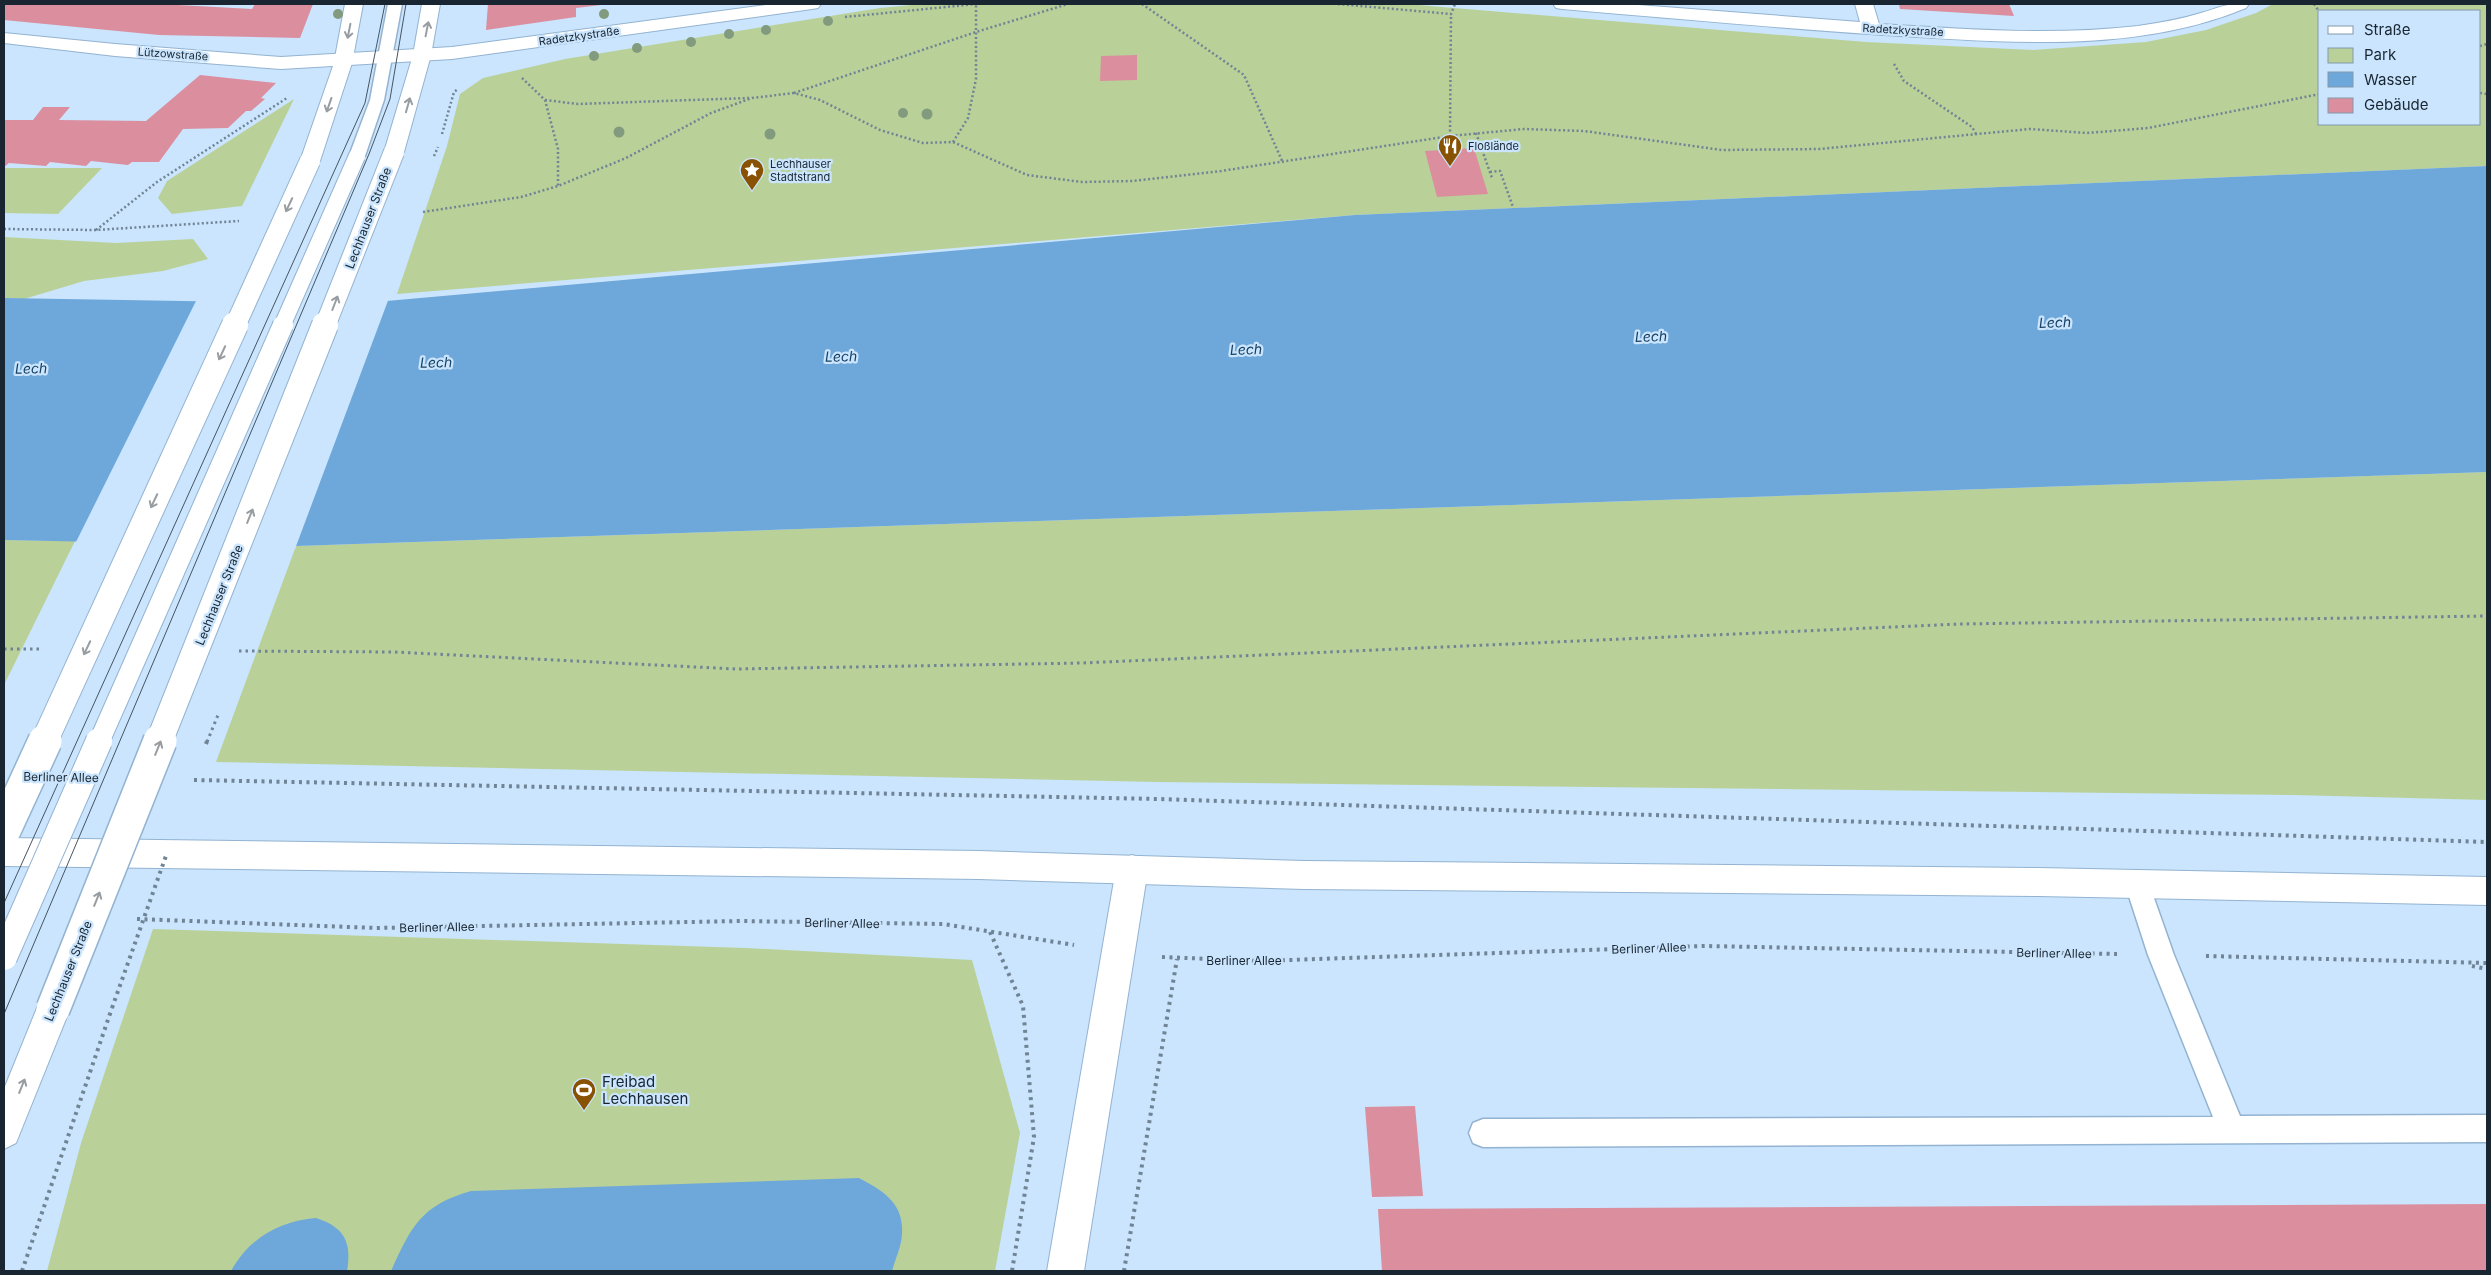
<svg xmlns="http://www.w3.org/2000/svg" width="2491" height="1275" font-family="Inter,sans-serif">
<rect width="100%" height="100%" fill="#cae5fd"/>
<g fill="#b9d198" fill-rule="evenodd">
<path d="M922 4H1406L1866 42 2033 50 2146 42 2206 30 2256 13 2273 4H2487V166L1355 215 397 294 447 146 460 94 483 78 565 59 880 8ZM2320 11H2480V124H2320Z"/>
<path d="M294 99 242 206 172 214 158 198 167 181Z"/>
<path d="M4 168H102L58 214 4 213Z"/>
<path d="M4 237 116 243 193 239 208 259 163 271 84 281 24 299 4 298Z"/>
<path d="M2487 472V800L2294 795 1158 782 216 762 296 546Z"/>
<path d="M4 540 75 541 4 685Z"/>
<path d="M153 929 746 948 972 960 1020 1133 995 1271H47L81 1143Z"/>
</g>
<g fill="#6ea7d9">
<path d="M2487 166V472L296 546 4 540V298L353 304 1355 215Z"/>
<path d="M859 1178C882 1190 904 1203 902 1233 902 1245 895 1260 892 1271H391C411 1227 421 1205 471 1191Z"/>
<path d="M316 1218C344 1227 352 1242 347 1271H231C249 1238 280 1221 316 1218Z"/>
</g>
<path fill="#cae5fd" d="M389 298 295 549 75 544 197 299 353 301Z"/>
<g fill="#db8e9e">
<path d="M4 4H160L252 9 255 4H313L300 38 159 35 4 20Z"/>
<path d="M488 4H601V5L576 8V17L486 30Z"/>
<path d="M1899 4H2009L2014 16 1900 9Z"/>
<path d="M1137 55V80L1100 81 1101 56Z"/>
<path d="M200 75 276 83 261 98 265 99 251 111H246L228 128 183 129 159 162H132L128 165 91 161 86 166 50 162 46 166 9 163 4 167V120H33L43 107H70L59 120 146 121Z"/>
<path d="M1474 148 1488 194 1437 197 1425 151Z"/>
<path d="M1415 1106 1423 1196 1372 1197 1365 1107Z"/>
<path d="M2487 1204V1271H1382L1378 1209Z"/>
</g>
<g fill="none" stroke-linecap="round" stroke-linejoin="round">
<g stroke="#93b3d1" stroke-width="3">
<g id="service">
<path d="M388 4H402L384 100 365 156 357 161 349 156 370 100Z"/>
<path d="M2137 873 2146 876 2149 884 2174 955 2240 1116 2487 1115V1142L1483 1147 1473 1143 1469 1133 1473 1123 1483 1119 2213 1117 2148 955 2125 884 2128 876Z"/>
</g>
</g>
<g stroke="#93b3d1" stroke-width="2">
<g id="minor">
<path d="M774 4H821L818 8 812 9 452 59 281 69 115 56 4 43V33L115 44 281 57 452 47Z"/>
<path d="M1553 4H1625L1860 22 1855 4H1873L1879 24C1964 29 2052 36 2138 26 2159 23 2181 19 2201 13 2221 7 2227 3 2249 4L2246 8C2133 55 2003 42 1883 35 1776 28 1669 18 1562 9L1556 8Z"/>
</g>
</g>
<g stroke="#93b3d1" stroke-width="2">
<g id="tertiary">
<path d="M345 4H363L352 63 320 161 317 165 310 167 303 165 300 161 334 63Z"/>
<path d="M422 4H440L431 55 404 152 401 156 394 158 387 156 384 152 413 55Z"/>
<path d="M1132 855 1143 859 1148 869 1084 1271H1047L1116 869 1121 859Z"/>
<path d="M53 993 65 998 70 1009 16 1143 4 1149V1089L41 998Z"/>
</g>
</g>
<g stroke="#93b3d1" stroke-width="2">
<path id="primary" d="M4 838 979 851 1304 861 2038 868 2487 877V905L2038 896 1304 889 979 879 4 866Z"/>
</g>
<g stroke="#708495" stroke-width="2.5" stroke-dasharray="2 2.5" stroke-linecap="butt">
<path d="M1142 4 1244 75 1283 163"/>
<path d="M1338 4 1451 14 1455 4"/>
<path d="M2314 4 2320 13"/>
<path d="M845 17 976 4"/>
<path d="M2480 46 2487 44"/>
<path d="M1894 64 1904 81 1972 127 1976 134"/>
<path d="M522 78 545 100 558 149V186"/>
<path d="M794 93 976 32 1068 4"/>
<path d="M2480 93 2487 94"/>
<path d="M545 100 578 104 749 98"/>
<path d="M1476 133 1492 178"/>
<path d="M442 134 454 92 458 89"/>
<path d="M1450 136 1451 14"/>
<path d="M953 142 968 118 976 79V4"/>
<path d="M1490 172 1500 171 1513 207"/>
<path d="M423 212 521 197 558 186 626 158 711 113 752 98 794 93 820 100 880 130 923 143 953 142 1027 175 1082 182 1132 181 1221 171 1450 136 1524 129 1584 131 1722 150 1819 149 2030 129 2087 133 2148 128 2320 94"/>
<path d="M4 229 96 230 239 221"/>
<path d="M96 230 157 182 287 98"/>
</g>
<g stroke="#708495" stroke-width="3" stroke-dasharray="2.5 4" stroke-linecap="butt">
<path d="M4 649H41"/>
<path d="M239 651 394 652 736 669 1082 663 1960 624 2487 616"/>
</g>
<g stroke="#708495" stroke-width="4" stroke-dasharray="3 4.5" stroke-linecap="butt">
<path d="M194 780 1158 799 2487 842"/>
<path d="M137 919 376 928 741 921 943 924 1074 945"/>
<path d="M990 932 1023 1006 1034 1137 1012 1271"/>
<path d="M2206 956 2487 963"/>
<path d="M1162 957 1259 961 1705 946 2117 954"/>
<path d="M2472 966 2487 969"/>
<path d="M22 1271 112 1008"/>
<path d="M1124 1271 1177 959"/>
</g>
<use href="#service" fill="#fff" fill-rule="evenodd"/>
<use href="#minor" fill="#fff" fill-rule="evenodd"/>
<use href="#tertiary" fill="#fff" fill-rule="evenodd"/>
<use href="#primary" fill="#fff" fill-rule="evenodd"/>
<g stroke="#455563" stroke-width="1">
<path d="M4 903 365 103 385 4"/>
<path d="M4 1014 369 154 390 99 406 4"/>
</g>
<g stroke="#93b3d1" stroke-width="18" stroke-linecap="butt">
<path id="service-bridge-far2" d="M282 326 357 156"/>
</g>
<g stroke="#93b3d1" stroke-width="22" stroke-linecap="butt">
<path id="service-bridge-far1" d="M99 742 283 325"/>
</g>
<g stroke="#93b3d1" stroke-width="28" stroke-linecap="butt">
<path id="service-bridge" d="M4 957 99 741"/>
</g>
<g stroke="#93b3d1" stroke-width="22" stroke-linecap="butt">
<g id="tertiary-bridge-far2">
<path d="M235 326 310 161"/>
<path d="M325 326 394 152"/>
</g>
</g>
<g stroke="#93b3d1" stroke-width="28" stroke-linecap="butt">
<g id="tertiary-bridge-far1">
<path d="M44 742 235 325"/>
<path d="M159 742 325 325"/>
</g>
</g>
<g stroke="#93b3d1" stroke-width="36" stroke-linecap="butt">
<g id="tertiary-bridge">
<path d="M4 830 45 741"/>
<path d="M53 1009 160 741"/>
</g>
</g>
<path stroke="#708495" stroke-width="2.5" stroke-dasharray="2 2.5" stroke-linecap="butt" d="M434 156 438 147"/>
<path stroke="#708495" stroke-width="3" stroke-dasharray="2.5 4" stroke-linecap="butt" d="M207 742 218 715"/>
<g stroke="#708495" stroke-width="4" stroke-dasharray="3 4.5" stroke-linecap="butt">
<path d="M206 744 207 741"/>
<path d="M112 1008 167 853"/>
</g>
<use href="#service-bridge-far2" stroke="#fff" stroke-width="16"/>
<use href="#service-bridge-far1" stroke="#fff" stroke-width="20"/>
<use href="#service-bridge" stroke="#fff" stroke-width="26"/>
<use href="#tertiary-bridge-far2" stroke="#fff" stroke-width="20"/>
<use href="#tertiary-bridge-far1" stroke="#fff" stroke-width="26"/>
<use href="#tertiary-bridge" stroke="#fff" stroke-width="33"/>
</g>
<g fill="#829b7e">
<circle cx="338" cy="14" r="5"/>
<circle cx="604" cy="14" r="5"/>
<circle cx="828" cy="21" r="5"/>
<circle cx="766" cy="30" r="5"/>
<circle cx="729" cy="34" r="5"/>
<circle cx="691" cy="42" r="5"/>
<circle cx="637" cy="48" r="5"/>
<circle cx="594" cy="56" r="5"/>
<circle cx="903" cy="113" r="5"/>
<circle cx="927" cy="114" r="5.5"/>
<circle cx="619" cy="132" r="5.5"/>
<circle cx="770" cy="134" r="5.5"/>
</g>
<defs><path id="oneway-shaft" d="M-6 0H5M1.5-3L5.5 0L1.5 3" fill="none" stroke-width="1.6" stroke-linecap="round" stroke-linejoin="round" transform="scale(1.25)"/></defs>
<g stroke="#989da2">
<use href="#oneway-shaft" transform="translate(427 29) rotate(-79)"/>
<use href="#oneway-shaft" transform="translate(349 31) rotate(101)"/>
<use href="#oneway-shaft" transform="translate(329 105) rotate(109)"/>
<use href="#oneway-shaft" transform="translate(408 105) rotate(-74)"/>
<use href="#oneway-shaft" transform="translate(289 205) rotate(115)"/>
<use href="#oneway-shaft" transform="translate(335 303) rotate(-69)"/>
<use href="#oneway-shaft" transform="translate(222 353) rotate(115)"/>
<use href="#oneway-shaft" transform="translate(154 501) rotate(115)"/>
<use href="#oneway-shaft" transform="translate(250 516) rotate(-68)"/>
<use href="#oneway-shaft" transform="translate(87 648) rotate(115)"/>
<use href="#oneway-shaft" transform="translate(158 748) rotate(-68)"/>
<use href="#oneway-shaft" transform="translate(97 899) rotate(-68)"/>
<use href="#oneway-shaft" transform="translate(22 1086) rotate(-68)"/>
</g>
<defs>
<g id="restaurant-pin" transform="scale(1.25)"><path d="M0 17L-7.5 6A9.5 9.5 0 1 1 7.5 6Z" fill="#895203" stroke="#cae5fd"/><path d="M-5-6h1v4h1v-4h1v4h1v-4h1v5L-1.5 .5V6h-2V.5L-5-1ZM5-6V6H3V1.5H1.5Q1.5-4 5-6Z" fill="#fff"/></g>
<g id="sight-pin" transform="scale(1.25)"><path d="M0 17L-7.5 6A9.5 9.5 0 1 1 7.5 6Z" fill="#895203" stroke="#cae5fd"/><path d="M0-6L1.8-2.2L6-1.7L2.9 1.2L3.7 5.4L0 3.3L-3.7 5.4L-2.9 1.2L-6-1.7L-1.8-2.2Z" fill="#fff"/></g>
<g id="stadium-pin" transform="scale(1.25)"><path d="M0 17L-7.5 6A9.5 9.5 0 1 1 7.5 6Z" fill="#895203" stroke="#cae5fd"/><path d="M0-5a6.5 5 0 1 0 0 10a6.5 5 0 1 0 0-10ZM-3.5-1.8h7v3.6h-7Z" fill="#fff"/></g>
</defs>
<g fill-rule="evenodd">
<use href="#restaurant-pin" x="1450" y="146"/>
<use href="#sight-pin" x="752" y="170"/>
<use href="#stadium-pin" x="584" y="1090"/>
</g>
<g text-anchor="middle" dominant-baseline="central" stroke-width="4.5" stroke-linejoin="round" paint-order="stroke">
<g font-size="11" fill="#192631" stroke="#cae5fd">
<text transform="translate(1903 30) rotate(3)">Radetzkystraße</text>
<text transform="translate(579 36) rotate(-8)">Radetzkystraße</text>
<text transform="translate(173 54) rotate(4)">Lützowstraße</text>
</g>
<g font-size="11" fill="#192631" stroke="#cae5fd" text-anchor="start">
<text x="1468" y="146">Floßlände</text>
<text x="770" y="164">Lechhauser<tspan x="770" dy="13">Stadtstrand</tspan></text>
</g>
<g font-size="12" fill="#192631" stroke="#cae5fd">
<text transform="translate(368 218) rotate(-69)">Lechhauser Straße</text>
<text transform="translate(219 595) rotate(-68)">Lechhauser Straße</text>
<text transform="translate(61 777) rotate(1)">Berliner Allee</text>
<text transform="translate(842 923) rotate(1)">Berliner Allee</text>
<text transform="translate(437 927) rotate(-1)">Berliner Allee</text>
<text transform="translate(1649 948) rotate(-2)">Berliner Allee</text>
<text transform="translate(2054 953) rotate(1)">Berliner Allee</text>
<text x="1244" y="960">Berliner Allee</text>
<text transform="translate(68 971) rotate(-68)">Lechhauser Straße</text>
</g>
<g font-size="14" font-style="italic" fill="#164163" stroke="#cae5fd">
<text transform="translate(2055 322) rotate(-2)">Lech</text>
<text transform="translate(1651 336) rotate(-2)">Lech</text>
<text transform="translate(1246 349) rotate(-2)">Lech</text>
<text transform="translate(841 356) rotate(-1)">Lech</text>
<text transform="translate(436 362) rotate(-1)">Lech</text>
<text transform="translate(31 368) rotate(-1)">Lech</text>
</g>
<g font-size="15" fill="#192631" stroke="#cae5fd" text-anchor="start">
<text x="602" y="1081">Freibad<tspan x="602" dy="17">Lechhausen</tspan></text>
</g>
</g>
<rect width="2491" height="1275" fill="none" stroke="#192631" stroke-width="10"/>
<rect x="2318" y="10" width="162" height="115" fill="#cae5fd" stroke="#8399ab"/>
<rect x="2328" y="26" width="25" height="8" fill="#ffffff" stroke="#8399ab"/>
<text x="2364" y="35" font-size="15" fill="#192631">Straße</text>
<rect x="2328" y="48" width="25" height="15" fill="#b9d198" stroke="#8399ab"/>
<text x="2364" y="60" font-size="15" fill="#192631">Park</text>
<rect x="2328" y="72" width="25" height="15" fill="#6ea7d9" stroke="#8399ab"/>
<text x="2364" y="85" font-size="15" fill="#192631">Wasser</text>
<rect x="2328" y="98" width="25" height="15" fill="#db8e9e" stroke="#8399ab"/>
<text x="2364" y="110" font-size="15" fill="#192631">Gebäude</text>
</svg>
